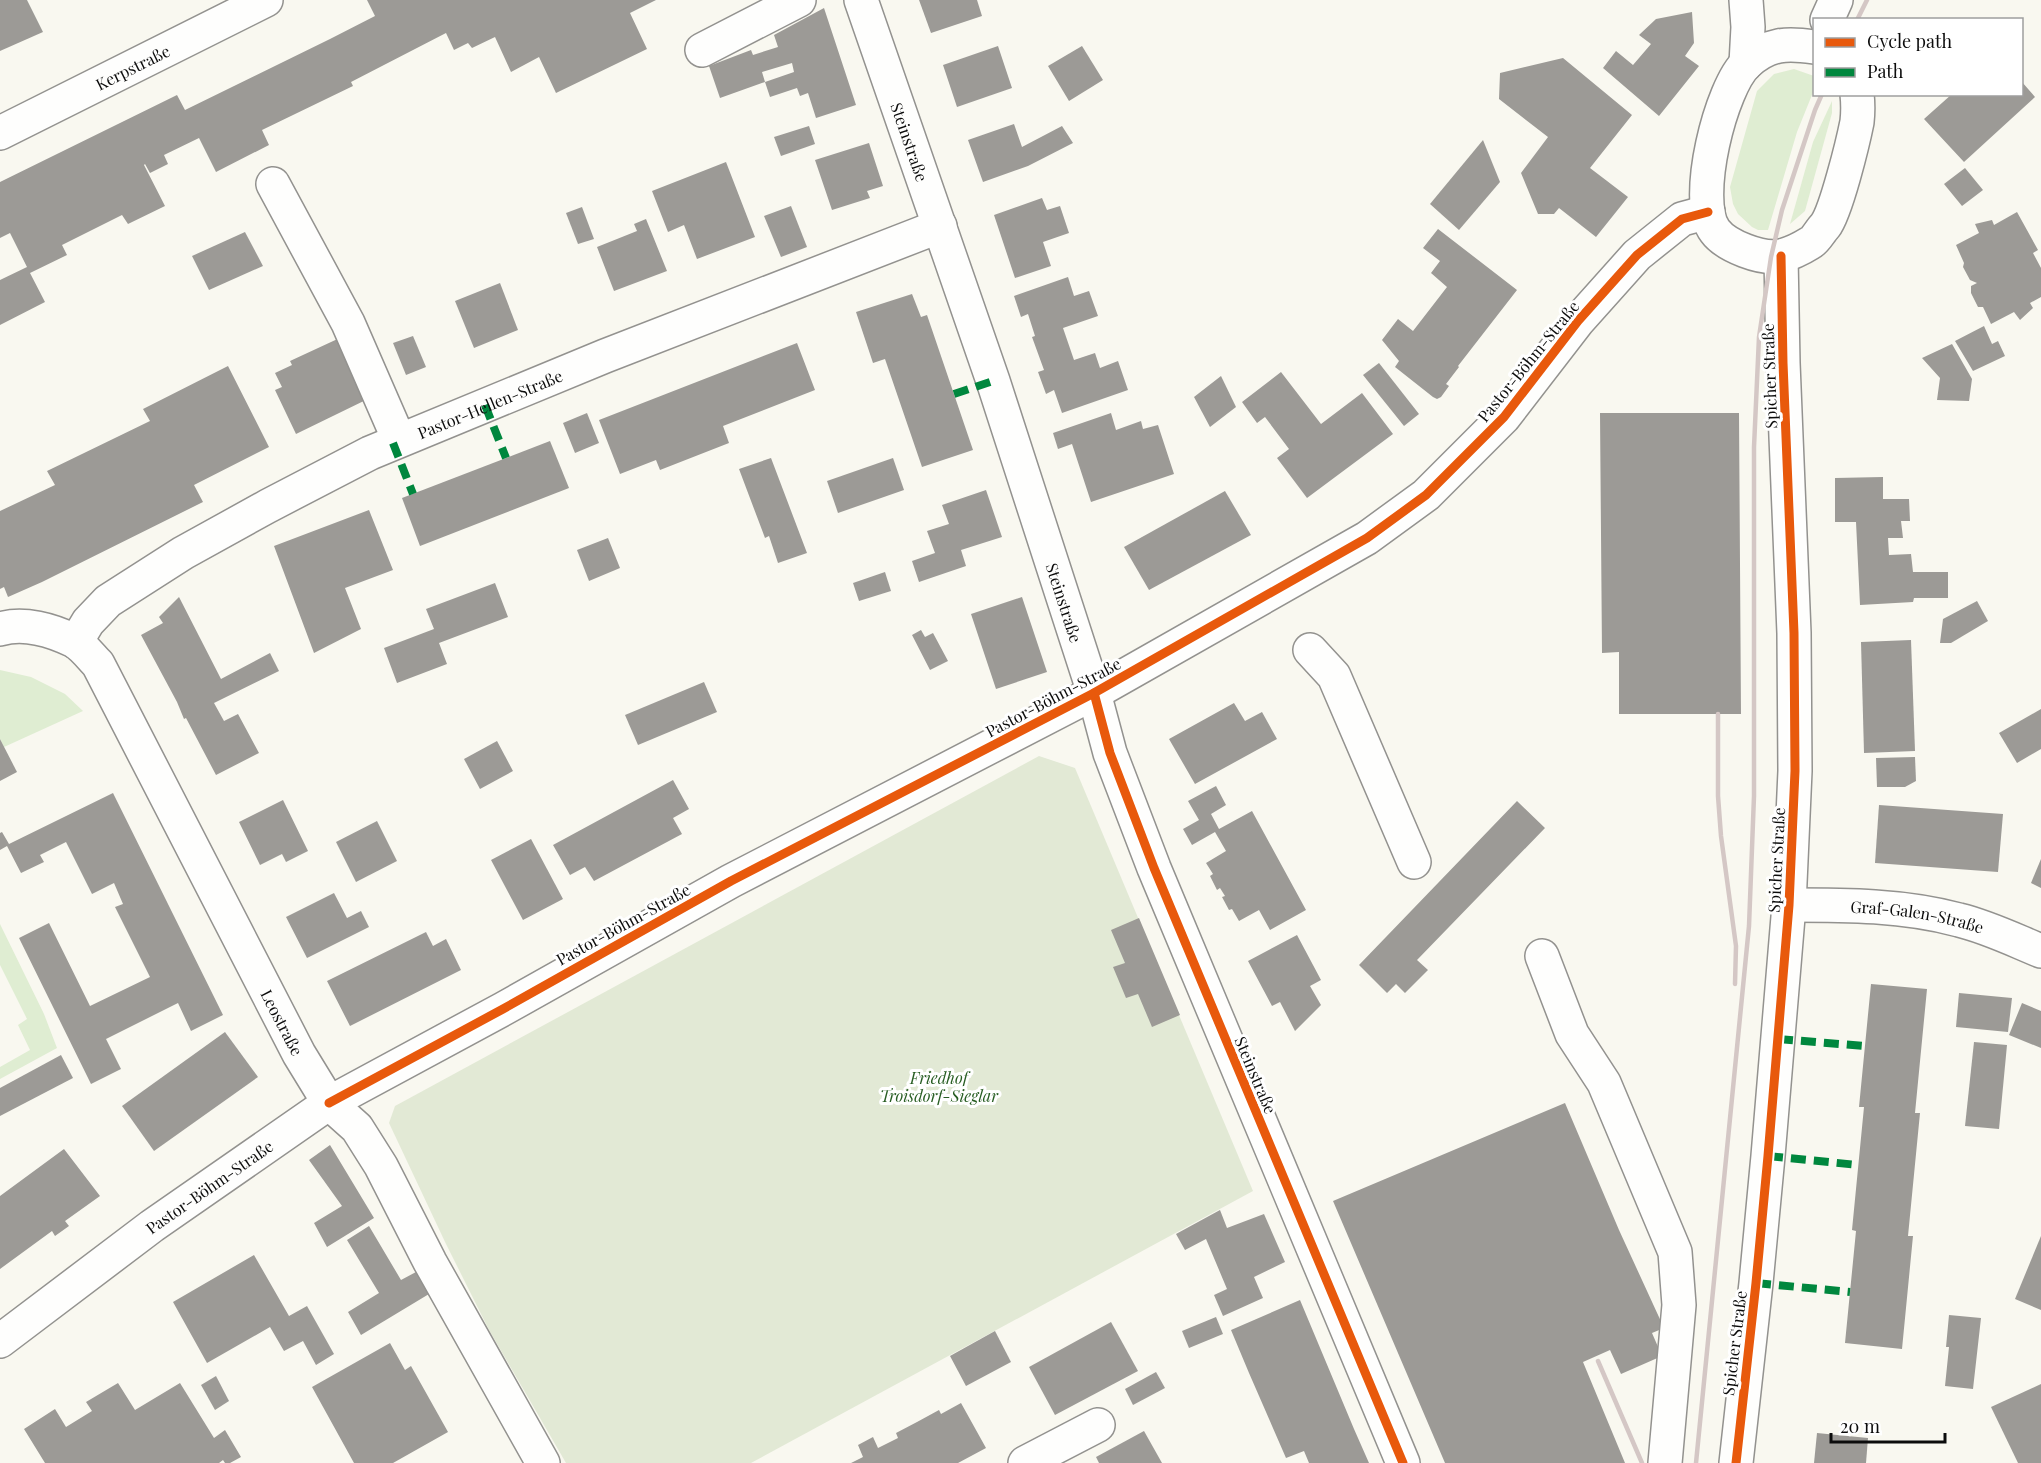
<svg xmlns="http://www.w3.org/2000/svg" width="2041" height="1463" font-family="'Playfair Display',serif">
<rect width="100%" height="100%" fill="#f9f8f0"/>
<g fill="#dfedd2">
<path d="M1794 69 1814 76V90L1797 132 1768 230H1758L1752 227 1738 214 1733 204 1730 187 1757 91 1774 74Z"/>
<path d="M1832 101V113L1805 211 1790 224 1813 142Z"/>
<path d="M0 670 31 677 65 694 83 711 4 747 0 739Z"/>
<path d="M0 924 44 1014 57 1048 0 1079V1067L30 1050 18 1025 27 1019 0 965Z"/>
</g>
<path fill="#e2e9d5" d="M1039 756 1075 768 1253 1191 751 1463H566L489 1330 446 1244 389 1123 395 1106Z"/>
<g fill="#9c9a96">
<path d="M0 0H27L43 32 0 51Z"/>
<path d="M367 0H656L630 13 647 49 556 93 539 57 511 72 495 37 472 48 468 43 454 50 446 33 351 82 353 86 262 130 269 145 216 172 199 138 164 155 168 164 150 173 145 164 144 165 165 206 128 224 122 215 62 245 67 255 30 273 45 302 0 325V280L27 267 10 233 0 238V182L177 95 185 110 330 39 375 16Z"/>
<path d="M919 0H977L982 16 931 33Z"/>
<path d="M824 8 856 105 816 118 808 93 800 96 797 88 770 97 765 82 794 72 792 63 762 72 765 82 720 98 709 66 751 50 753 55 778 47 774 35Z"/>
<path d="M1692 12 1694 43 1685 56 1699 66 1659 116 1603 68 1616 51 1633 65 1651 44 1639 35 1656 19Z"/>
<path d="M998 46 1012 88 957 107 943 65Z"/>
<path d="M1082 46 1103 80 1069 101 1048 66Z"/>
<path d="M1563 58 1632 115 1590 168 1628 197 1596 237 1559 208 1554 214H1538L1521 173 1548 137 1499 99 1500 73Z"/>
<path d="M2022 82 2035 97 1964 162 1924 119 1952 94H2022Z"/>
<path d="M1014 124 1022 147 1062 126 1073 143 1028 166 983 182 968 140Z"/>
<path d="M809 126 815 144 781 156 774 137Z"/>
<path d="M1483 140 1500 182 1459 230 1430 204Z"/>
<path d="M869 143 883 186 867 191 870 198 832 210 815 160Z"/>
<path d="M726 162 755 237 697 259 684 225 668 232 652 191Z"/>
<path d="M1965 168 1983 190 1962 206 1944 184Z"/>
<path d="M1042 198 1047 210 1060 206 1069 233 1043 242 1051 266 1015 278 994 215Z"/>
<path d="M791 206 807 247 781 257 764 216Z"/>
<path d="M582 207 594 239 578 244 566 213Z"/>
<path d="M2017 212 2038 250 2033 253 2041 268V297L2030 303 2033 308 2020 320 2014 312 1991 324 1983 307H1978L1971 293V286L1977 283 1970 280 1963 267 1964 263 1956 245 1979 233 1975 224 1992 220 1994 225Z"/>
<path d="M646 219 667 271 614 291 597 247 637 231 634 224Z"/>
<path d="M1438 229 1517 290 1458 366 1459 367 1446 384 1449 386 1441 397 1437 399 1433 397 1395 367 1399 361 1382 340 1398 319 1413 331 1447 287 1431 273 1440 261 1423 248Z"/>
<path d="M245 232 263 266 209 290 192 256Z"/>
<path d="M1068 277 1074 296 1089 291 1098 316 1063 328 1074 360 1095 353 1100 368 1118 361 1128 390 1062 413 1054 390 1046 394 1038 372 1044 370 1032 337 1035 336 1028 314 1021 317 1014 296Z"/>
<path d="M500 283 518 330 474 348 455 301Z"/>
<path d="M912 294 921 317 927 315 973 450 922 467 885 359 873 363 856 312Z"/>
<path d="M1984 326 1992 344 1998 341 2005 356 1973 371 1955 341Z"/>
<path d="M344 336 374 396 296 434 275 390 282 387 275 373 292 365 290 361Z"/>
<path d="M413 336 426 367 406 375 393 343Z"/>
<path d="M797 343 815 390 723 426 729 443 660 470 656 460 620 474 599 420Z"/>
<path d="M1952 344 1972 379 1969 401 1937 400 1940 378 1922 358Z"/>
<path d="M1379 363 1419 414 1404 426 1363 375Z"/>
<path d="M228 366 269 447 194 485 203 502 42 582 8 597 4 587 0 589V511L55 485 47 471 150 421 143 409Z"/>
<path d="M1281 372 1321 424 1362 393 1393 434 1307 498 1277 458 1289 449 1265 417 1257 423 1242 402Z"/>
<path d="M1221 376 1236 407 1210 427 1194 397Z"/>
<path d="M587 413 599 443 575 453 563 423Z"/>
<path d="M1111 413 1116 430 1141 421 1143 429 1158 425 1174 474 1091 502 1072 444 1058 449 1053 433Z"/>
<path d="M1600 413H1739L1741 714H1619V652L1602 653Z"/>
<path d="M550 441 569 488 420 546 402 498Z"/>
<path d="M771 458 807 553 778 563 769 536 765 538 739 469Z"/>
<path d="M893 458 904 490 838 513 827 481Z"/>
<path d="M1883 477V499H1909L1910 521H1901L1903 538H1888L1889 555 1911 554 1913 572H1948V598H1914L1913 602 1860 605 1856 522H1835V478Z"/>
<path d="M986 490 1002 537 961 550 966 566 919 582 912 561 935 553 927 531 949 524 942 505Z"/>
<path d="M1225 491 1251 535 1149 590 1124 547Z"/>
<path d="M369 510 393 570 345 588 361 629 314 653 274 546Z"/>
<path d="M608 538 620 568 589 581 577 550Z"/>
<path d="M885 572 891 591 859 601 853 583Z"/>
<path d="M495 583 508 617 439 643 447 664 397 683 384 648 434 629 426 609Z"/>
<path d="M179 597 221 679 270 653 279 671 214 703 224 721 238 714 259 753 216 775 186 718 184 719 177 702 141 635 163 623 159 617Z"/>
<path d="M1022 597 1047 672 996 689 971 614Z"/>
<path d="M1977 601 1988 621 1951 643H1940L1943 619Z"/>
<path d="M921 630 925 637 933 633 948 661 930 670 912 635Z"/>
<path d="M1911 640 1915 751 1864 753 1861 642Z"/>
<path d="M704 682 717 712 638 745 625 715Z"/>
<path d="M1234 703 1245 721 1262 712 1277 739 1195 784 1169 739Z"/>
<path d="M2041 709V749L2017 763 1999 733Z"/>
<path d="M0 739 17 772 0 781Z"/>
<path d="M497 741 513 771 480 789 464 759Z"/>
<path d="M1915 757 1916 781 1905 787H1877L1876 758Z"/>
<path d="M673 780 689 809 673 818 682 834 594 881 585 867 570 875 553 845Z"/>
<path d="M1216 786 1226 805 1211 814 1219 829 1252 811 1306 910 1270 930 1259 910 1239 921 1232 909 1229 910 1222 897 1225 896 1220 888 1217 890 1210 876 1213 874 1206 863 1226 851 1215 832 1192 845 1183 829 1199 820 1188 801Z"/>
<path d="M113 793 223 1015 191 1031 178 1003 106 1039 121 1069 91 1084 19 938 49 923 90 1006 150 977 115 907 123 904 114 883 92 894 66 842 40 855 44 862 21 873 7 846 0 850V833L2 832 9 844Z"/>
<path d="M283 800 308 851 286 862 282 854 260 865 239 822Z"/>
<path d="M1517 801 1545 828 1417 960 1428 970 1405 993 1396 984 1387 993 1359 965Z"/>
<path d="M1879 805 2003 814 1998 872 1875 863Z"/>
<path d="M377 821 397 861 356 882 336 842Z"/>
<path d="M531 839 563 899 523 920 491 860Z"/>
<path d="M2041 859V888L2031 883Z"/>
<path d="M334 893 347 918 361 911 369 927 307 958 286 917Z"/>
<path d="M1139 918 1180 1015 1152 1027 1138 994 1126 998 1113 967 1125 963 1111 930Z"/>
<path d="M426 932 433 946 446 939 461 970 350 1026 327 981Z"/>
<path d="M1297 935 1321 980 1310 986 1321 1005 1295 1031 1280 1002 1272 1006 1248 961Z"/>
<path d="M1871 984 1927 989 1915 1113H1920L1908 1236H1913L1902 1349 1845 1343 1856 1231 1852 1230 1864 1107H1859Z"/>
<path d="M1959 993 2012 998 2008 1032 1956 1027Z"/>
<path d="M2022 1003 2041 1011V1048L2009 1035Z"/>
<path d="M225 1032 258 1077 154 1151 122 1106Z"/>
<path d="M1974 1042 2007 1045 1999 1129 1965 1126Z"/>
<path d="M61 1055 73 1078 0 1116V1088Z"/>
<path d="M1565 1103 1619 1230 1664 1328 1652 1333 1662 1356 1621 1374 1610 1350 1583 1362 1625 1463H1445L1333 1201Z"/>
<path d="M330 1145 374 1218 327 1247 314 1223 342 1206 309 1160Z"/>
<path d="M64 1149 100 1196 65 1221 69 1226 55 1236 52 1231 0 1269V1196Z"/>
<path d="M1220 1210 1227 1228 1264 1214 1285 1262 1254 1277 1263 1298 1223 1316 1214 1295 1227 1289 1206 1239 1185 1250 1176 1234Z"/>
<path d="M369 1226 401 1280 416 1272 429 1294 361 1335 348 1312 379 1293 347 1240Z"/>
<path d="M2041 1236V1310L2015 1299Z"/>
<path d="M254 1255 289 1316 307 1306 334 1354 316 1365 303 1341 284 1351 270 1327 207 1363 173 1302Z"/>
<path d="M1300 1300 1354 1429 1369 1463H1309L1304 1451 1286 1458 1249 1373 1231 1330Z"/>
<path d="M1949 1315 1981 1318 1973 1389 1945 1386 1949 1347H1946Z"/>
<path d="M1216 1317 1223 1334 1189 1348 1182 1331Z"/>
<path d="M1111 1322 1138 1371 1055 1415 1029 1367Z"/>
<path d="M995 1331 1011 1362 966 1386 950 1356Z"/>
<path d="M390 1343 405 1370 411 1366 448 1432 393 1463H354L312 1387Z"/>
<path d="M1156 1372 1165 1388 1133 1405 1125 1389Z"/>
<path d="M216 1376 229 1401 215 1410 201 1385Z"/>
<path d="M118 1383 135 1410 180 1383 214 1438 225 1430 241 1457 230 1463H225L223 1460 219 1463H45L24 1429 55 1409 66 1427 92 1411 86 1402Z"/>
<path d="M2041 1384V1463H2018L1991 1407Z"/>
<path d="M961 1403 986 1448 958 1463H851L863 1457 858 1445 873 1437 878 1448 898 1438 896 1433 917 1422 939 1410 941 1414Z"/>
<path d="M1144 1431 1162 1463H1099L1096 1457Z"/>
<path d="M1817 1433 1868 1438 1866 1463H1814Z"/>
</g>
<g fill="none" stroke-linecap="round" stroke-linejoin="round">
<g stroke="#93928f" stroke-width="36">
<g id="minor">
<path id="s1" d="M861 0 993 381 1094 693 1110 753 1154 868 1403 1463"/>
<path d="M1827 20 1836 0"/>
<path d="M1814 47C1787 43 1769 43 1747 63 1721 86 1692 201 1715 231 1726 246 1762 260 1781 256 1789 254 1802 248 1810 243 1816 240 1820 231 1825 226 1836 212 1853 142 1857 122 1858 113 1858 103 1857 94"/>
<path d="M702 50 799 0"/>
<path d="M1746 64 1748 27 1746 0"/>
<path id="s2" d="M0 133 266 0"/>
<path d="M273 184 348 323 399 440"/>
<path id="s3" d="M0 629C24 622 52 630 74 641 83 646 91 657 98 664L299 1054 329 1103 357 1128 381 1166 430 1262 543 1463"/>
<path id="s4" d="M76 642 88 622 108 601 183 553 268 506 370 453 605 356 940 226"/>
<path d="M1310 650 1334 676 1414 862"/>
<path id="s5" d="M1789 905C1846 905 1904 905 1959 920 1988 927 2014 940 2041 951"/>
<path d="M1542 956 1572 1034 1604 1083 1675 1252 1679 1305 1665 1463"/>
<path id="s6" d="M0 1341 152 1226 329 1103 503 1009 731 881 1094 693 1367 538 1426 495 1504 417 1578 321 1637 255 1682 219 1708 212"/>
<path d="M1025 1463 1098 1425"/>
<path d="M1736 1463 1756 1283 1768 1156 1789 905 1795 771 1794 633 1783 363 1781 256"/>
</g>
</g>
<use href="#minor" stroke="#fefefd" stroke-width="33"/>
<g stroke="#d4c7c5" stroke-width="4.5">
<path d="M1857 20 1867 0"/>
<path d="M1718 714V796L1721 836 1736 946 1735 984"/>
<path d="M1598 1361 1642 1463"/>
<path d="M1696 1463 1749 926 1754 796V447L1759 337 1771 257 1782 210 1815 110 1822 94"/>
</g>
<g stroke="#00873e" stroke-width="8" stroke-dasharray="15 8" stroke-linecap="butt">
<path d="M954 394 993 381"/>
<path d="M485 405 506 458"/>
<path d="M393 443 413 494"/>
<path d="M1778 1039 1865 1046"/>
<path d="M1768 1156 1858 1165"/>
<path d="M1756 1283 1850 1292"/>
</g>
<g stroke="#fff" stroke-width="13">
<g id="cycleway">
<path d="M1094 693 1110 753 1154 868 1403 1463"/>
<path d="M329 1103 503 1009 731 881 1094 693 1367 538 1426 495 1504 417 1578 321 1637 255 1682 219 1708 212"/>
<path d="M1736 1463 1756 1283 1768 1156 1789 905 1795 771 1794 633 1783 363 1781 256"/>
</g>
</g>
<use href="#cycleway" stroke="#e8590c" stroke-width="9"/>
</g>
<g text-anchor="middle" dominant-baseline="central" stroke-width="6" stroke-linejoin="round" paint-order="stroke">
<g font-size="16" fill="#0c0c0c" stroke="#fff">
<text stroke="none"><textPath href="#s2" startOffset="148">Kerpstraße</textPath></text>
<text stroke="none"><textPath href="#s1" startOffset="150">Steinstraße</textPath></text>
<text transform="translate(1528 361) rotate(-51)">Pastor-Böhm-Straße</text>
<text transform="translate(1769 376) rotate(-92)">Spicher Straße</text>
<text stroke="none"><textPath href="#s4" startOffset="483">Pastor-Hellen-Straße</textPath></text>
<text stroke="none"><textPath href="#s1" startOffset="636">Steinstraße</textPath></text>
<text transform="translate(1053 697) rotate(-28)">Pastor-Böhm-Straße</text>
<text transform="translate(1776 860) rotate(-87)">Spicher Straße</text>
<text stroke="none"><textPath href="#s5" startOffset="129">Graf-Galen-Straße</textPath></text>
<text transform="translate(623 924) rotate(-29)">Pastor-Böhm-Straße</text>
<text stroke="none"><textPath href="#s3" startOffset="513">Leostraße</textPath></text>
<text transform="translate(1256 1075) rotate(67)">Steinstraße</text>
<text stroke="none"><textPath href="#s6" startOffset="260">Pastor-Böhm-Straße</textPath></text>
<text transform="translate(1734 1343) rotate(-83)">Spicher Straße</text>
</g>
<g font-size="16" font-style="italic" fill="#275d22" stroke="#fff">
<text x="939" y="1077">Friedhof<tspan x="939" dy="18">Troisdorf-Sieglar</tspan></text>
</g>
</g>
<rect x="1813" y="18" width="210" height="78" fill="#ffffff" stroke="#9e9e9e" stroke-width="1.5"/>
<rect x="1825" y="38" width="30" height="9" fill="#e8590c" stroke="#9e9e9e" stroke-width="1.5"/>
<text x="1867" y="48" font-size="18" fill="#0c0c0c">Cycle path</text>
<rect x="1825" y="68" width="30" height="9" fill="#00873e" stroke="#9e9e9e" stroke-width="1.5"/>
<text x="1867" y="78" font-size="18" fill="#0c0c0c">Path</text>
<path d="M1831 1433v9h114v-9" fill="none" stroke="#0c0c0c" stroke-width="3"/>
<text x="1840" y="1433" font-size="18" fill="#0c0c0c" stroke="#ffffff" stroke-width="4.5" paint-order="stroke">20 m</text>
</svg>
